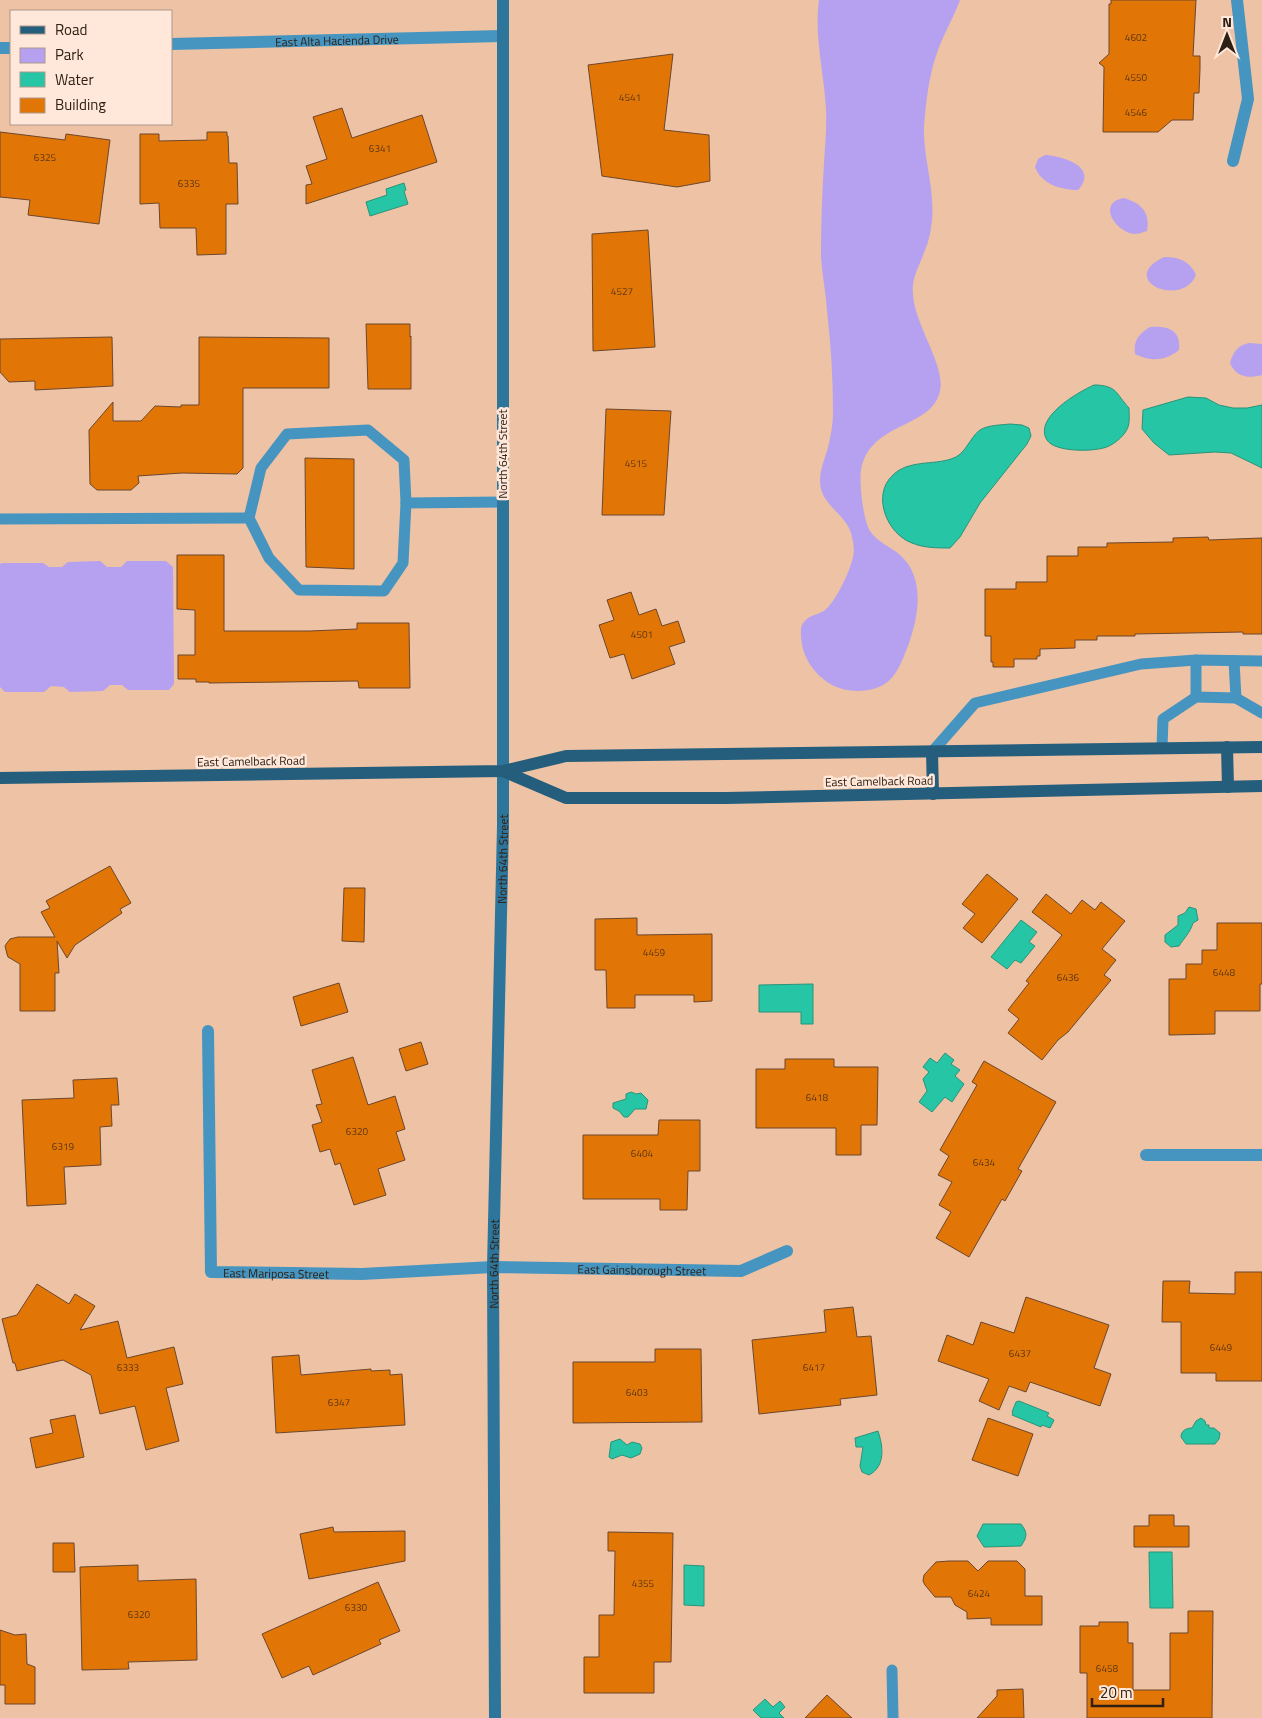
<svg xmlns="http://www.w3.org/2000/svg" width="1262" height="1718" font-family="'Titillium Web',sans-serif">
<rect width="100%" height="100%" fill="#eec2a4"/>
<g fill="#b5a1ef">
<path d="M819 0H960C954 17 944 33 938 50 929 74 926 101 924 127 923 158 935 188 932 220 931 230 929 241 925 250 920 265 911 278 913 294 914 324 946 366 940 391 932 429 870 421 861 470 859 482 863 520 870 531 877 542 891 547 900 555 925 577 919 615 909 643 904 656 898 675 886 683 872 693 849 693 834 686 815 676 802 658 801 636 801 630 800 627 804 622 809 615 817 615 824 611 836 602 850 571 853 557 855 550 853 540 851 533 846 516 826 507 821 489 817 473 826 458 829 443 831 434 833 423 833 413 833 379 831 345 827 311 826 293 822 275 821 257 821 226 822 194 824 163 825 145 827 127 826 109 824 72 814 37 819 0Z"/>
<path d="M1045 155C1063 156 1099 167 1078 190 1061 190 1041 184 1035 167L1038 159Z"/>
<path d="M1123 198C1140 202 1151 212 1147 231 1143 232 1138 234 1135 234 1117 233 1096 204 1123 198Z"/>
<path d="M1164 257C1179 257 1190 261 1196 275 1182 309 1116 280 1164 257Z"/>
<path d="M1150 327C1167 326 1181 329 1179 350 1165 361 1151 362 1135 354 1133 340 1139 334 1150 327Z"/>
<path d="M1249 343 1262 344V375C1248 379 1236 377 1230 363 1233 352 1237 346 1249 343Z"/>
<path d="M100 561 107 567H121L127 561H166L173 567 174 684 169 690H128L122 685H110L103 691 70 692 64 687 51 686 44 692H5L0 687V564L2 563H43L49 567H62L68 562Z"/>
</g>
<g fill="#26c5a6" stroke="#29947a">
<path d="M404 183 406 190 404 191 408 204 370 216 366 202 387 195 386 189Z"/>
<path d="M1094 385C1117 385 1116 394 1129 408 1129 414 1130 422 1128 427 1125 435 1117 442 1109 446 1098 452 1055 453 1047 440 1033 418 1078 392 1094 385Z"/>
<path d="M1188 397 1206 398 1219 405 1233 408H1247L1262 405V468L1231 453 1215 452 1169 455 1154 443 1142 429 1143 410Z"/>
<path d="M1010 424 1022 425 1029 428 1031 436 1027 444 980 503 960 537 950 548C937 548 924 548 912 543 887 534 871 495 893 475 908 460 933 465 951 459 966 455 969 438 980 430 988 425 1001 425 1010 424Z"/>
<path d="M1189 907 1196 909 1198 920 1193 923C1190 933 1184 938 1179 946L1171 947 1165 942V935L1178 925V916L1185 913Z"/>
<path d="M1021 920 1037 932 1029 942 1035 946 1021 963 1015 960 1007 969 991 957Z"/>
<path d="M813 984V1024H801V1012H759V985Z"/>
<path d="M945 1053 954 1060 951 1064 960 1070 955 1076 964 1084 952 1102 945 1097 932 1112 919 1102 927 1091 923 1079 929 1072 923 1067 930 1058 937 1063Z"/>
<path d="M631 1092 636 1094 641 1093 648 1100 646 1109H635L628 1117H624L619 1111 613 1108V1103L626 1099V1094Z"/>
<path d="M1019 1401 1049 1413 1047 1416 1054 1420 1050 1428 1042 1425 1041 1427 1012 1415 1013 1413 1012 1412 1016 1402Z"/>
<path d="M1201 1418 1205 1421 1206 1425H1209V1428H1214L1220 1433 1219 1439 1215 1444H1186L1181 1437C1181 1431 1186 1428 1192 1428L1196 1421Z"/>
<path d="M878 1431C883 1446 886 1466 869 1475L862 1472 860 1466 863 1447H856L855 1438Z"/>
<path d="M620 1439 627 1445 632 1442 640 1444 642 1448 640 1454 631 1458 622 1455 612 1459 609 1457 611 1442Z"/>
<path d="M983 1524H1021C1028 1533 1027 1537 1021 1546L984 1547 977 1536Z"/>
<path d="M1149 1552H1172L1173 1608H1150Z"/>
<path d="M684 1565 704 1566V1606L684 1605Z"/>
<path d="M765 1699 773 1707 780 1701 785 1707 779 1713 784 1718H761L753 1710Z"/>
</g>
<g fill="#e17607" stroke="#6c472d">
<path d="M1111 0H1196L1193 56H1200V69L1199 93H1194L1193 120H1172L1158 132H1103L1104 67 1099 63 1109 54V4H1111Z"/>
<path d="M673 54 664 130 709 135 710 181 677 187 602 176 588 65Z"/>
<path d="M342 108 352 138 422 115 437 162 306 204V185L312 184 306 166 327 159 313 117Z"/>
<path d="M0 132 65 140 66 134 110 140 99 224 28 215 30 200 0 197Z"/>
<path d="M207 132H227V136H228L229 163H237L238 204H226V254L197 255 196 228H160L159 203 140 204V134H159V141L207 140Z"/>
<path d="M648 230 655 347 593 351 592 234Z"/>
<path d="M366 324H410V337L411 336V389H368Z"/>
<path d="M112 337 113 386 35 390V381L9 382 0 372V339Z"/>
<path d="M199 337 329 338V388H243V468L237 474 182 473 138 476 139 483 131 490H97L90 484 89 430 113 402V421H141L155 406 181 407V405H199Z"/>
<path d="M606 409 671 411 664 515H602Z"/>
<path d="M305 458 354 459V569L306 567Z"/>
<path d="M1208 537 1209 540 1262 538V634H1243V632L1135 634V636H1097V640H1075V648L1040 649V656H1037V659H1014V667H993V662H991V636H985V589H1016V582H1047V556H1078V547H1107V543L1173 542V538Z"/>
<path d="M177 555H224V631H310L357 629V623H409L410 688H359L358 681 209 683V682H196V679H178V655H195V610L177 609Z"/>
<path d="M631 592 639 615 656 609 662 626 678 621 685 642 669 647 675 664 632 679 624 654 610 658 599 625 614 620 607 600Z"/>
<path d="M110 866 131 903 120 909 122 913 75 945 67 958 57 941 59 973H55V1011H20V964L8 957 7 954 5 946 7 943 10 939 18 937H55L41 912 50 908 46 901Z"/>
<path d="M987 874 1018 899 982 943 963 928 975 914 962 904Z"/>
<path d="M344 888H365L364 942 342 941Z"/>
<path d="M1046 894 1071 914 1082 900 1095 910 1101 902 1125 921 1102 949 1116 960 1104 975 1111 980 1068 1032 1058 1040 1042 1060 1008 1033 1019 1019 1008 1010 1029 983 1026 981 1062 935 1032 912Z"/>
<path d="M637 918V935L712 934V1001L694 1002V995H635V1008H607L606 970H595V919Z"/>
<path d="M1217 923H1262V984H1260V1011H1215V1034L1169 1035V979H1186V964H1202V950H1217Z"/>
<path d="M339 983 348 1012 301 1026 293 997Z"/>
<path d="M421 1042 428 1064 406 1071 399 1049Z"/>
<path d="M353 1057 368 1105 395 1096 405 1129 396 1132 405 1160 378 1169 386 1195 354 1205 340 1163 335 1165 330 1149 320 1152 312 1125 322 1122 316 1105 322 1104 312 1070Z"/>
<path d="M785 1059H834V1067H878L877 1125H861V1155H836V1128H756V1069H785Z"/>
<path d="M984 1061 1056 1102 1018 1169 1022 1171 1005 1201 1002 1199 969 1257 936 1238 951 1212 939 1205 952 1182 938 1175 949 1156 940 1150 977 1085 972 1082Z"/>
<path d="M117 1078 119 1105H111L112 1126 100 1127 101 1165 64 1167 66 1204 27 1206 22 1100 74 1098 73 1080Z"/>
<path d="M659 1120H700V1171H688L687 1210H660V1199H583V1135H658Z"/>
<path d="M1235 1272H1262V1381H1216V1373H1181V1322H1162L1163 1281H1190L1189 1293 1235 1294Z"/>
<path d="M37 1284 69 1304 75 1294 95 1306 80 1330 118 1321 127 1358 174 1347 183 1384 166 1388 179 1441 146 1450 135 1406 100 1414 91 1375 63 1360 17 1371 15 1363H13L2 1319 17 1315Z"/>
<path d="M1026 1297 1109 1325 1094 1368 1111 1374 1100 1406 1030 1382 1026 1392 1009 1386 999 1410 979 1401 989 1379 938 1361 947 1335 973 1345 981 1322 1014 1333Z"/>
<path d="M853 1307 857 1337 871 1336 877 1395 840 1399 841 1405 759 1414 752 1340 826 1332 824 1310Z"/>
<path d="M655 1349H701L702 1422 573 1423V1362H655Z"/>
<path d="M299 1355 301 1375 371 1369V1371L390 1370V1375L402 1374 405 1425 276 1433 272 1357Z"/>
<path d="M75 1415 84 1457 36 1468 30 1438 53 1433 50 1420Z"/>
<path d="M988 1418 1033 1434 1018 1476 972 1460Z"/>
<path d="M1149 1515H1174V1526H1189V1547H1134V1526H1149Z"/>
<path d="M333 1527 334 1532 405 1531V1561L309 1579 300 1534Z"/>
<path d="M608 1532 673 1533 671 1662H654V1693H584V1657H599V1615H614L615 1551H608Z"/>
<path d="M53 1543H74L75 1572H53Z"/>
<path d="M949 1561H968L978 1571 988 1561H1017L1025 1569V1596H1042V1625H991V1618L967 1619V1612L955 1605 951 1597H935L925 1585 923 1581 924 1575 936 1562Z"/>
<path d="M138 1565V1581L196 1579 197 1660 128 1662 129 1669 82 1670 80 1567Z"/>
<path d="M378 1582 400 1631 379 1640 381 1644 313 1675 309 1666 282 1678 262 1634Z"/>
<path d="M1188 1611H1213L1212 1718H1087V1673H1080V1626H1099V1622H1128V1643H1133V1690H1170V1633H1188Z"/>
<path d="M0 1630 15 1635 26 1634 27 1664 35 1667V1704H5V1685H0Z"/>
<path d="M1023 1689 1024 1718H977L997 1696V1690Z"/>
<path d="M827 1695 852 1718H805Z"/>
</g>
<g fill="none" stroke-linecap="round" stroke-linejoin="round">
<g stroke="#4695c1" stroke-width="11">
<path d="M368 430 404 460 406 503 403 563 384 591 299 590 269 558 249 518 261 468 287 434Z"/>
<path d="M406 503 502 502"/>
<path d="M0 519 249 518"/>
<path d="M1234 661 1236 698 1262 713"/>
<path d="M1196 697 1236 698"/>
<path d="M1162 748 1163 719 1196 697V660"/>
<path d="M932 752 975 703 1141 664 1196 660 1262 661"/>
<path d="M892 1670 893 1718"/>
</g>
<g stroke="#4695c1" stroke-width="12">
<path id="s1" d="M171 44 502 36"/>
<path d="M0 48H11"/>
<path d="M1233 161 1248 99 1237 0"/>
<path id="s2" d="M208 1031 211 1272 362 1274 493 1267 741 1271 787 1251"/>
<path d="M1146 1155H1262"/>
</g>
<path stroke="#2d759b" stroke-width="12" id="s3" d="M495 1718 493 1267 503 826V0"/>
<g stroke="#255e7c" stroke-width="12">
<path d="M1227 747 1228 787"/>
<path d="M932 752 933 794"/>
<path d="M503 771 566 798H726L1262 786"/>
<path d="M0 778 503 771 566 756 1262 747"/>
</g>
</g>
<g text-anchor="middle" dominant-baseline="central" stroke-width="5" stroke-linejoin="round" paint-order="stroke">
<g font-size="10" fill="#5c3611">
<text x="1136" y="37">4602</text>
<text x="1136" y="77">4550</text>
<text x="630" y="97">4541</text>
<text x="1136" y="112">4546</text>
<text x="380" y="148">6341</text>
<text x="45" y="157">6325</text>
<text x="189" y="183">6335</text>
<text x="622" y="291">4527</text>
<text x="636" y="463">4515</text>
<text x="642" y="634">4501</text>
<text x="654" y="952">4459</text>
<text x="1224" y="972">6448</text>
<text x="1068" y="977">6436</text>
<text x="817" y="1097">6418</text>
<text x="357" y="1131">6320</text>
<text x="63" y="1146">6319</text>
<text x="642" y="1153">6404</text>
<text x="984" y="1162">6434</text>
<text x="1221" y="1347">6449</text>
<text x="1020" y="1353">6437</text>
<text x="128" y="1367">6333</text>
<text x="814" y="1367">6417</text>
<text x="637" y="1392">6403</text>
<text x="339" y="1402">6347</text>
<text x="643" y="1583">4355</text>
<text x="979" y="1593">6424</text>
<text x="356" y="1607">6330</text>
<text x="139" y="1614">6320</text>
<text x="1107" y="1668">6458</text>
</g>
<g font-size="12" fill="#302014" stroke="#ffe8d9">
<text stroke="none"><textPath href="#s1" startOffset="166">East Alta Hacienda Drive</textPath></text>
<text transform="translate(502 454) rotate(-90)">North 64th Street</text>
<text transform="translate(251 761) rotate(-1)">East Camelback Road</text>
<text transform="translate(879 781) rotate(-1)">East Camelback Road</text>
<text stroke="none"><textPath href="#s3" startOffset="859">North 64th Street</textPath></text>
<text stroke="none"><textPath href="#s3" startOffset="454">North 64th Street</textPath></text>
<text stroke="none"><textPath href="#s2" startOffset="672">East Gainsborough Street</textPath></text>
<text stroke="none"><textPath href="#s2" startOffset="306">East Mariposa Street</textPath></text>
</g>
</g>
<rect x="10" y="10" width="162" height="115" fill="#ffe8d9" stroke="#ac988a"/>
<rect x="20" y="26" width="25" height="8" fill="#255e7c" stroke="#ac988a"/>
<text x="55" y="35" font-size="15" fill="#302014">Road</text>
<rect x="20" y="48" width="25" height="15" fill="#b5a1ef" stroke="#ac988a"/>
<text x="55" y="60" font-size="15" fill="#302014">Park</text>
<rect x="20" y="72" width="25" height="15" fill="#26c5a6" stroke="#ac988a"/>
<text x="55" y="85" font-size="15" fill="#302014">Water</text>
<rect x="20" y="98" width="25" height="15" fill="#e17607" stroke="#ac988a"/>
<text x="55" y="110" font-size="15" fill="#302014">Building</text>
<g transform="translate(1227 35)" stroke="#ffe8d9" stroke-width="4" paint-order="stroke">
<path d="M0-4L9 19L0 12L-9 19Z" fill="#302014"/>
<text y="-8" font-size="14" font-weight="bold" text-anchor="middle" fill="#302014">N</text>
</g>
<path d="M1092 1698v8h71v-8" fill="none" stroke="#302014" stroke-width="2.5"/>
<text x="1100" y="1698" font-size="15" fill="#302014" stroke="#ffe8d9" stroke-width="4" paint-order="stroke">20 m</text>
</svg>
